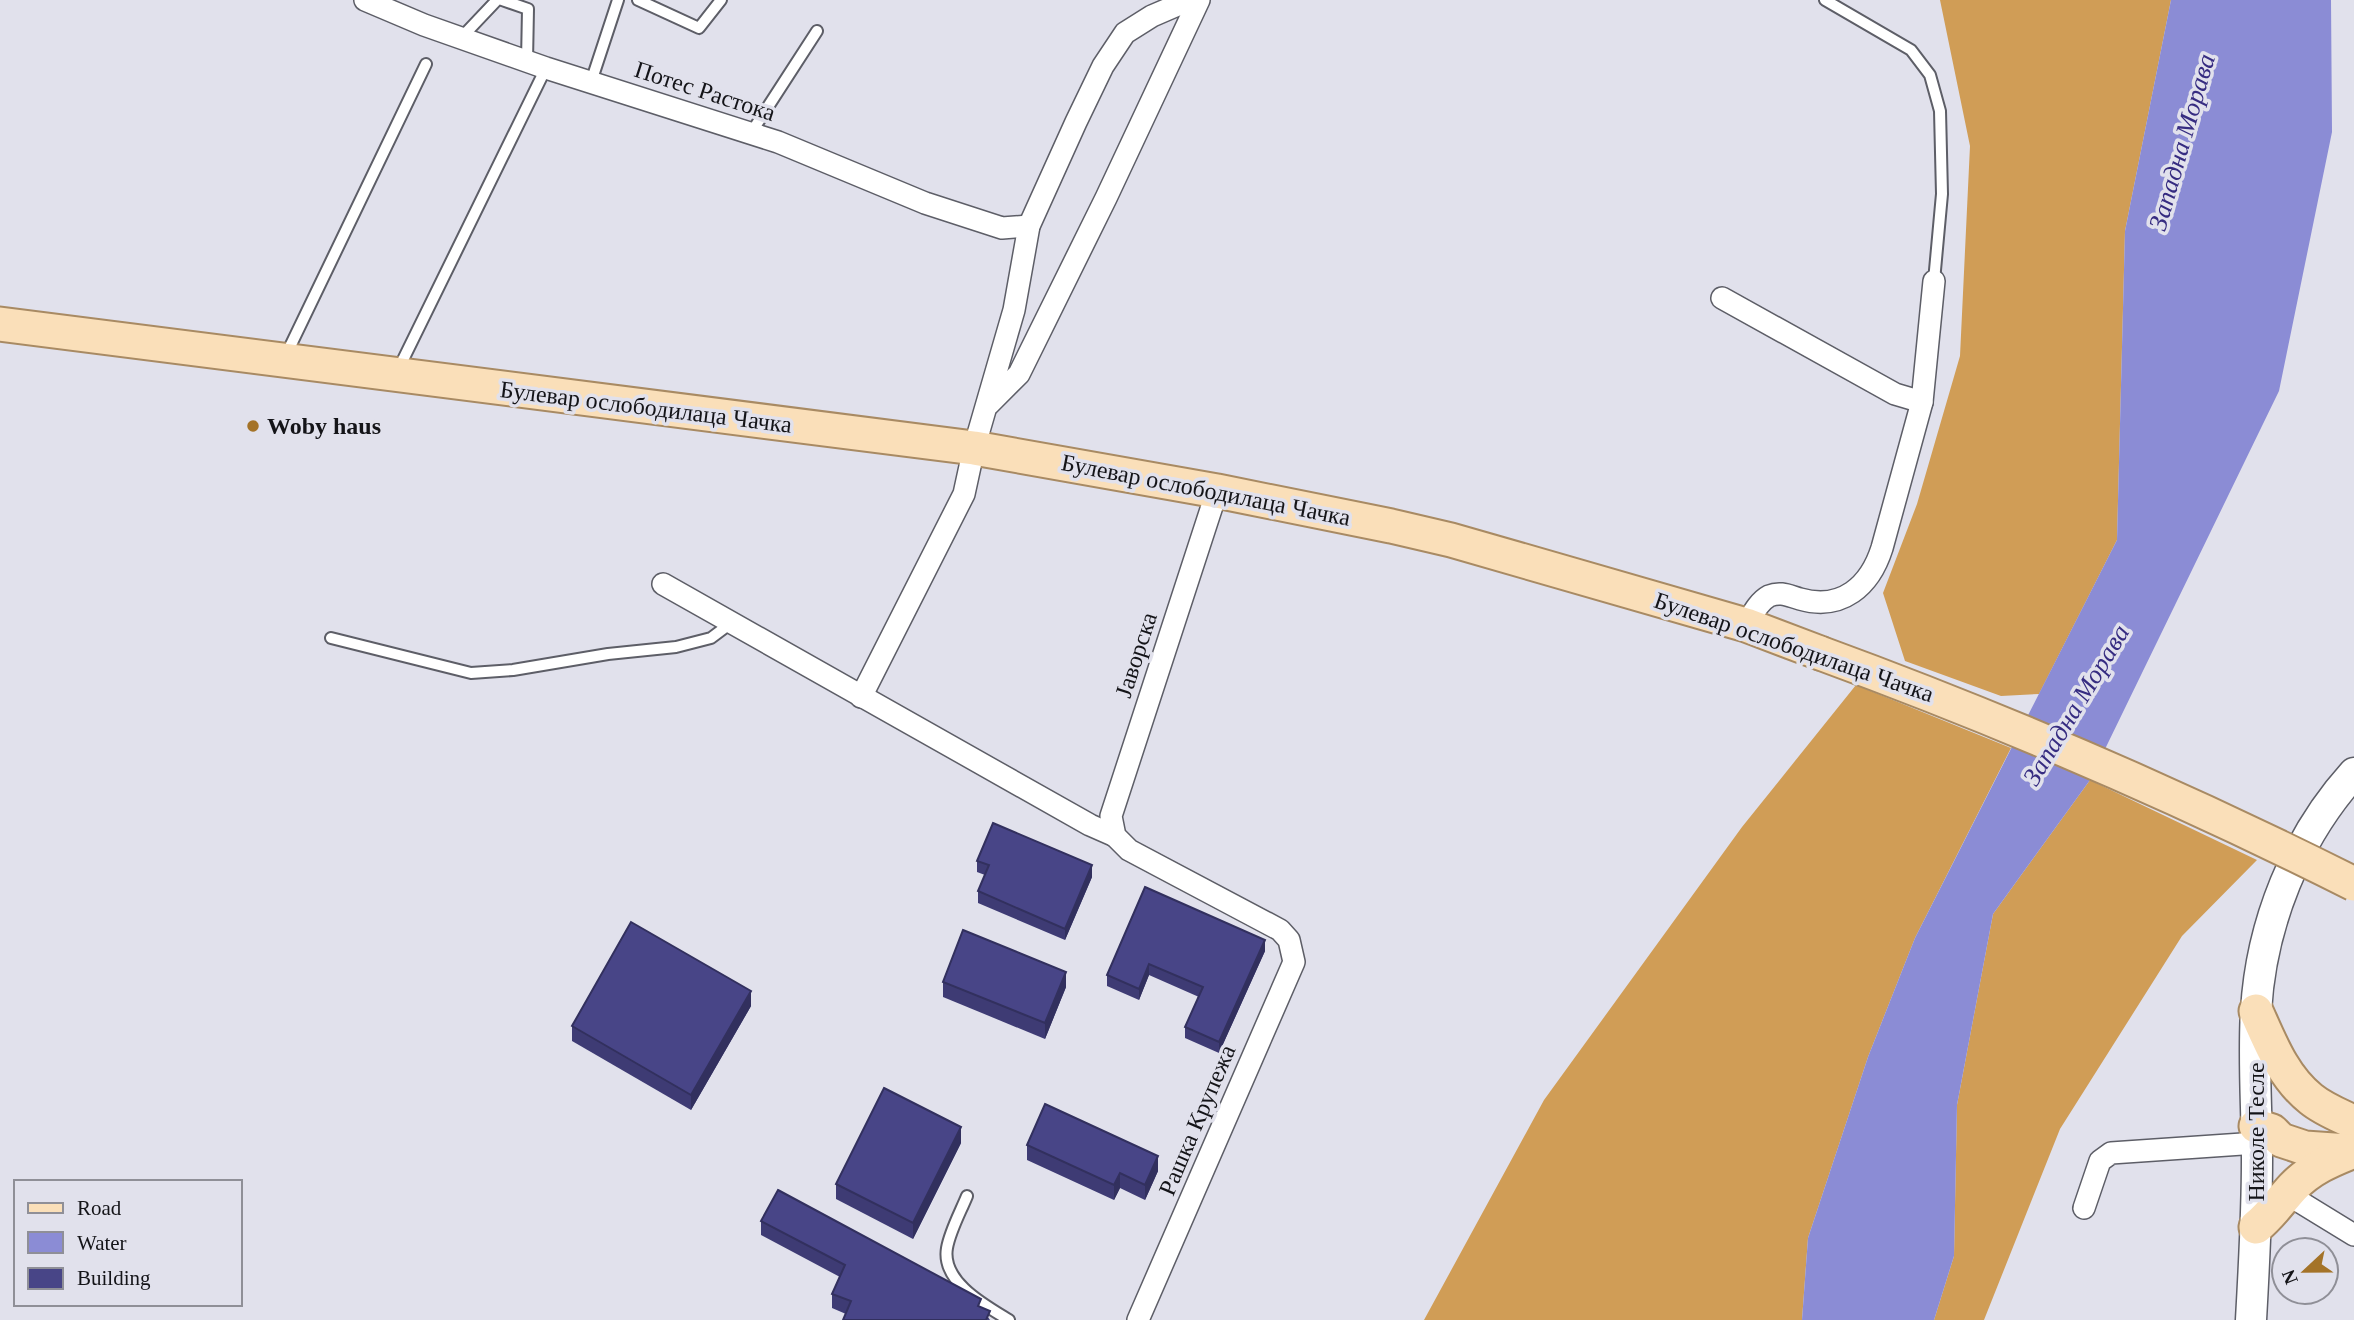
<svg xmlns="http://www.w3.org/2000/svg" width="2354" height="1320" font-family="Georgia,serif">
<rect width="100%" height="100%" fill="#e1e1ec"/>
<g fill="#d09d56">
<path d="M1940 0H2171L2125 231 2117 540 2039 694 2001 696 1905 661 1883 593 1917 504 1960 356 1970 146Z"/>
<path d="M1856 685 2011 748 1915 938 1868 1057 1808 1238 1802 1320H1424L1544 1100 1742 827Z"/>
<path d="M2090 780 2257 860 2182 936 2060 1129 1984 1320H1934L1954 1256 1957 1105 1993 914Z"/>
</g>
<path fill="#8b8cd5" d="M2171 0H2331L2332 132 2279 391 2090 780 1993 914 1957 1105 1954 1256 1934 1320H1802L1808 1238 1868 1057 1915 938 2117 540 2125 231Z"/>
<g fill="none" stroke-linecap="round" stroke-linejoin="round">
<g stroke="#5d5e67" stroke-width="14">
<g id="lane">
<path d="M502 0 528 9 527 61"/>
<path d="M638 0 699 28 721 0"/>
<path d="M1825 0 1911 50 1930 75 1940 111 1942 194 1934 281"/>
<path d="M461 38 497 0"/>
<path d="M591 82 618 0"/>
<path d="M751 133 817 31"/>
<path d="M286 355 426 64"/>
<path d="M398 370 546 68"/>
<path d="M331 638 471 673 513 670 608 654 676 647 711 638 731 623"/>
<path d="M967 1196C960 1213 950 1231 947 1248 941 1282 986 1306 1009 1320"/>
</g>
</g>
<g stroke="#5d5e67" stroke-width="24">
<g id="street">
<path d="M365 0 424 25 546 68 778 142 925 203 1002 228 1029 226"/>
<path d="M1722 298 1895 394 1922 402"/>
<path d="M989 404 1019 374 1106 198 1199 0"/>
<path d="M663 584 1090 825 1115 836"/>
<path d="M1746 625C1752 615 1758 602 1769 596 1781 591 1789 596 1800 599 1842 611 1870 586 1882 548L1922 402 1934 281"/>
<path d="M861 697 964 494 974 448 1014 310 1029 226 1076 122 1103 66 1125 33 1152 16 1189 0"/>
<path d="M2287 1194 2354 1235"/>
<path d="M2084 1208 2100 1161 2111 1153 2257 1143"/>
<path d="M1138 1320 1294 962 1289 940 1280 930 1129 850 1115 836 1111 816 1217 491"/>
</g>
</g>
<g stroke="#5d5e67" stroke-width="33">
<path id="secondary" d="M2251 1320C2254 1267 2257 1214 2257 1160 2257 1110 2253 1060 2256 1011 2261 924 2296 837 2354 773"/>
</g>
<g stroke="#a88a63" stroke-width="37">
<g id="primary">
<path d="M0 324 974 448 1217 491 1391 526 1451 540 1746 625 1820 653"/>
<path d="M2256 1011C2270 1042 2283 1077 2311 1099 2322 1108 2336 1114 2349 1120"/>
<path d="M2256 1126 2272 1131 2281 1140 2305 1148 2348 1151"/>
<path d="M2256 1227C2271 1215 2280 1201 2293 1187 2310 1169 2331 1160 2354 1151"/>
</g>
</g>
<use href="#lane" stroke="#fff" stroke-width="10"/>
<use href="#street" stroke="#fff" stroke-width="21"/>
<use href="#secondary" stroke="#fff" stroke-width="30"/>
<use href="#primary" stroke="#fadfb9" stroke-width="33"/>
<g stroke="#a88a63" stroke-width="37" stroke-linecap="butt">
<path id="primary-bridge" d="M1820 653C2003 720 2181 797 2354 884"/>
</g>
<use href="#primary-bridge" stroke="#fadfb9" stroke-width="33"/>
</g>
<g fill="#3e3b74">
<path d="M977 861 1092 877 1065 940 978 903V891L985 875 977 872Z"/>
<path d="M1145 887 1265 951 1219 1053 1185 1038V1027L1199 997 1149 975 1139 1000 1107 986V975Z"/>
<path d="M943 982 1066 987 1045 1039 943 997Z"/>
<path d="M751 1006 691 1110 572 1041V1026Z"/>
<path d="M961 1143 913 1239 836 1199V1184Z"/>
<path d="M1027 1145 1158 1171 1145 1200 1120 1188 1114 1200 1027 1160Z"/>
<path d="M761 1221 981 1307 990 1320 846 1314 832 1308V1294L840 1277 761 1235Z"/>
</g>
<g fill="#32305e">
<path d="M1092 865V877L1065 940V929Z"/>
<path d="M1265 940V951L1219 1053V1042Z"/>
<path d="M1149 964V975L1139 1000V989Z"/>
<path d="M1066 972V987L1045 1039V1023Z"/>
<path d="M751 991V1006L691 1110V1095Z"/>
<path d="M961 1127V1143L913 1239V1223Z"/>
<path d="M1158 1156V1171L1145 1200V1185Z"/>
<path d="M1120 1173V1188L1114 1200V1185Z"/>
</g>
<g fill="#484587" stroke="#32305e" stroke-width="2">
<path d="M993 823 1092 865 1065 929 978 891 989 865 977 861Z"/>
<path d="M1145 887 1265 940 1219 1042 1185 1027 1203 987 1149 964 1139 989 1107 975Z"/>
<path d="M631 922 751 991 691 1095 572 1026Z"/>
<path d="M963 930 1066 972 1045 1023 943 982Z"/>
<path d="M884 1088 961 1127 913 1223 836 1184Z"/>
<path d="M1045 1104 1158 1156 1145 1185 1120 1173 1114 1185 1027 1145Z"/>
<path d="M778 1190 981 1299 978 1306 990 1311 986 1320H843L851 1301 832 1294 845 1265 761 1221Z"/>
</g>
<circle fill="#a47328" stroke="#e1e1ec" stroke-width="2.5" cx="253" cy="426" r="7"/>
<g text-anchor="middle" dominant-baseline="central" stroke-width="7" stroke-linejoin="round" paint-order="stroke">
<g font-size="24" fill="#141418" stroke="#e1e1ec">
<text transform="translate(705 91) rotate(18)">Потес Растока</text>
<text transform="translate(646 407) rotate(7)">Булевар ослободилаца Чачка</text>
<text transform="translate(1206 490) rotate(11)">Булевар ослободилаца Чачка</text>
<text transform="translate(1794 647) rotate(19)">Булевар ослободилаца Чачка</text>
<text transform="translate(1136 655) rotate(-72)">Јаворска</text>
<text transform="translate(1197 1120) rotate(-67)">Рашка Крупежа</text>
<text transform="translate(2256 1132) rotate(-90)">Николе Тесле</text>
</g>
<g font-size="24" font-weight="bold" fill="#141418" stroke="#e1e1ec" text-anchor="start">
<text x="267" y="426">Woby haus</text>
</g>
<g font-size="26" font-style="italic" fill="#362c81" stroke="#e1e1ec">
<text transform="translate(2182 142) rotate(-74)">Западна Морава</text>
<text transform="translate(2076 705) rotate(-59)">Западна Морава</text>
</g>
</g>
<rect x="14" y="1180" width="228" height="126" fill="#e1e1ec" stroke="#8f8f97" stroke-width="2"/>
<rect x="28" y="1203" width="35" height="10" fill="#fadfb9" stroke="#8f8f97" stroke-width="2"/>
<text x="77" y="1215" font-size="21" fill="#141418">Road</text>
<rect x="28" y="1232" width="35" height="21" fill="#8b8cd5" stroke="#8f8f97" stroke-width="2"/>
<text x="77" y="1250" font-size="21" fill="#141418">Water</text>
<rect x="28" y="1268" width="35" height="21" fill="#484587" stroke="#8f8f97" stroke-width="2"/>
<text x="77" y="1285" font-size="21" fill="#141418">Building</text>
<g transform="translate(2305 1271) rotate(248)"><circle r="33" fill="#e1e1ec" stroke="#8f8f97" stroke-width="2"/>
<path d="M0-5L12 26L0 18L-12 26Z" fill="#a47328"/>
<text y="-10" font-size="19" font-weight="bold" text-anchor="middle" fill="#141418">N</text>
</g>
</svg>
